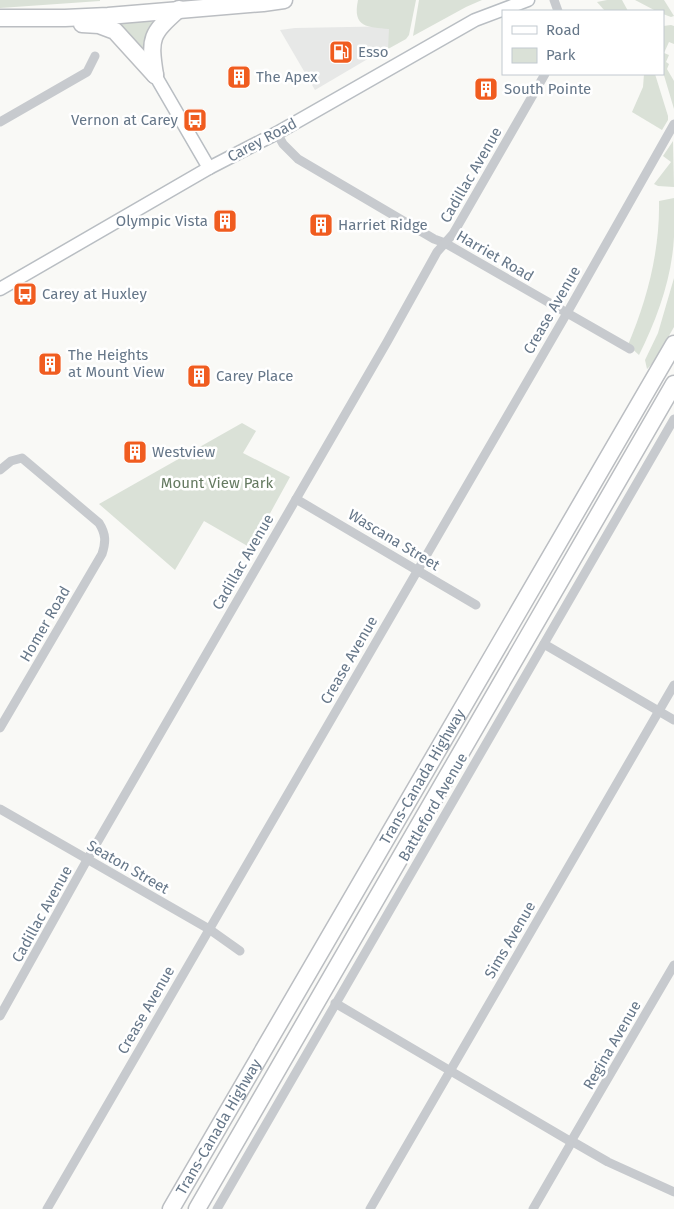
<svg xmlns="http://www.w3.org/2000/svg" width="674" height="1209" font-family="'Fira Sans',sans-serif">
<rect width="100%" height="100%" fill="#f9f9f6"/>
<path fill="#e7e8e7" d="M402 26 405 37 315 90 280 30 295 28Z"/>
<g fill="#dae1d7">
<path d="M0 0H100V1L0 8Z"/>
<path d="M358 0H416L409 35 406 39 388 49 389 29C368 27 352 28 358 0Z"/>
<path d="M419 0H482L466 7 413 36Z"/>
<path d="M607 0H622L628 11H605L597 2Z"/>
<path d="M635 0H664L674 16 671 17 663 14V11H656Z"/>
<path d="M119 22H154L146 37 145 56Z"/>
<path d="M671 25 674 26V44L669 42 664 53 669 55 666 62 669 64 667 69 674 81V109L663 72V26Z"/>
<path d="M644 74H655L668 116V120L662 130 632 112 643 87Z"/>
<path d="M673 141 674 187 658 186 654 184 671 162 663 156Z"/>
<path d="M674 198C674 211 674 224 674 237 672 278 657 319 639 355L628 345C647 300 660 251 659 201Z"/>
<path d="M674 278V327L654 362 647 369 645 360 658 333Z"/>
<path d="M242 423 256 431 243 453 290 477 251 548 204 521 175 570 99 504Z"/>
</g>
<g fill="none" stroke-linecap="round" stroke-linejoin="round">
<g stroke="#b9bec3" stroke-width="15">
<g id="secondary">
<path d="M155 75 209 168"/>
<path d="M0 289 209 168 277 133 475 20 528 0"/>
</g>
</g>
<g stroke="#bbbec2" stroke-width="19">
<g id="highway">
<path d="M0 18H65L108 16 263 3 284 0"/>
<path d="M82 24 99 25 115 31 155 75"/>
<path d="M155 75C149 37 151 34 179 9"/>
<path id="s1" d="M171 1209 674 344"/>
<path d="M197 1209 674 384"/>
</g>
</g>
<g stroke="#c7cace" stroke-width="9">
<path d="M554 0 558 11"/>
<path d="M0 122 87 72 95 56"/>
<path d="M277 133 283 144 298 159 434 239 445 243 630 349"/>
<path d="M0 470 11 461 22 458 99 523C106 534 106 542 102 554L0 728"/>
<path d="M296 499 476 605"/>
<path d="M544 644 674 720"/>
<path d="M0 809 209 929 240 951"/>
<path d="M335 1003 568 1140"/>
<path d="M0 1016 87 860 387 342 437 252 453 234 545 74"/>
<path d="M573 1138 674 965"/>
<path d="M575 1143 608 1162 674 1192"/>
<path d="M47 1209 567 313 674 124"/>
<path d="M217 1209 674 419"/>
<path d="M370 1209 674 685"/>
<path d="M533 1209 570 1145"/>
</g>
<use href="#secondary" stroke="#fff" stroke-width="12"/>
<use href="#highway" stroke="#fff" stroke-width="16"/>
</g>
<defs>
<g id="fuel-square" transform="scale(1.25)"><rect x="-9" y="-9" width="18" height="18" rx="4" fill="#f05c1f" stroke="#fff"/><path d="M-5.5-6h7V0h2V4h1.3V-2.5L3-4.5l.8-.8L6-3V5H2.5V1h-1V6h-7ZM-4.2-4.7v3.2H.2V-4.7Z" fill="#fff"/></g>
<g id="building-square" transform="scale(1.25)"><rect x="-9" y="-9" width="18" height="18" rx="4" fill="#f05c1f" stroke="#fff"/><path d="M-4-6H4V6H1V3H-1V6H-4ZM-2.5-4.3h1.7v1.8h-1.7ZM.8-4.3h1.7v1.8H.8ZM-2.5-1h1.7V.8h-1.7ZM.8-1h1.7V.8H.8Z" fill="#fff"/></g>
<g id="bus-square" transform="scale(1.25)"><rect x="-9" y="-9" width="18" height="18" rx="4" fill="#f05c1f" stroke="#fff"/><path d="M-5-6H5V4H4V6H2V4H-2V6H-4V4H-5ZM-3.5-4V0h7V-4ZM-3.5 1.2v1.5H-2V1.2ZM2 1.2v1.5H3.5V1.2Z" fill="#fff"/></g>
</defs>
<g fill-rule="evenodd">
<use href="#fuel-square" x="341" y="52"/>
<use href="#building-square" x="239" y="77"/>
<use href="#building-square" x="486" y="89"/>
<use href="#bus-square" x="195" y="120"/>
<use href="#building-square" x="225" y="221"/>
<use href="#building-square" x="321" y="225"/>
<use href="#bus-square" x="25" y="294"/>
<use href="#building-square" x="50" y="364"/>
<use href="#building-square" x="199" y="376"/>
<use href="#building-square" x="135" y="452"/>
</g>
<g text-anchor="middle" dominant-baseline="central" stroke-width="5" stroke-linejoin="round" paint-order="stroke">
<g font-size="15" fill="#667789" stroke="#fff" text-anchor="start">
<text x="358" y="52">Esso</text>
<text x="256" y="77">The Apex</text>
<text x="504" y="89">South Pointe</text>
<text x="178" y="120" text-anchor="end">Vernon at Carey</text>
<text x="208" y="221" text-anchor="end">Olympic Vista</text>
<text x="338" y="225">Harriet Ridge</text>
<text x="42" y="294">Carey at Huxley</text>
<text x="68" y="355">The Heights<tspan x="68" dy="17">at Mount View</tspan></text>
<text x="216" y="376">Carey Place</text>
<text x="152" y="452">Westview</text>
</g>
<g font-size="15" fill="#667789" stroke="#fff">
<text transform="translate(262 140) rotate(-28)">Carey Road</text>
<text transform="translate(471 175) rotate(-60)">Cadillac Avenue</text>
<text transform="translate(495 256) rotate(30)">Harriet Road</text>
<text transform="translate(552 310) rotate(-60)">Crease Avenue</text>
<text transform="translate(394 540) rotate(31)">Wascana Street</text>
<text transform="translate(243 562) rotate(-60)">Cadillac Avenue</text>
<text transform="translate(45 624) rotate(-60)">Homer Road</text>
<text transform="translate(349 660) rotate(-60)">Crease Avenue</text>
<text stroke="none"><textPath href="#s1" startOffset="500">Trans-Canada Highway</textPath></text>
<text transform="translate(433 807) rotate(-60)">Battleford Avenue</text>
<text transform="translate(128 867) rotate(30)">Seaton Street</text>
<text transform="translate(42 914) rotate(-61)">Cadillac Avenue</text>
<text transform="translate(510 940) rotate(-60)">Sims Avenue</text>
<text transform="translate(146 1010) rotate(-60)">Crease Avenue</text>
<text transform="translate(612 1045) rotate(-60)">Regina Avenue</text>
<text stroke="none"><textPath href="#s1" startOffset="95">Trans-Canada Highway</textPath></text>
</g>
<g font-size="15" fill="#657a61" stroke="#fff">
<text x="217" y="483">Mount View Park</text>
</g>
</g>
<rect x="502" y="10" width="162" height="65" fill="#ffffff" stroke="#c2c9d0"/>
<rect x="512" y="26" width="25" height="8" fill="#ffffff" stroke="#c2c9d0"/>
<text x="546" y="35" font-size="15" fill="#667789">Road</text>
<rect x="512" y="48" width="25" height="15" fill="#dae1d7" stroke="#c2c9d0"/>
<text x="546" y="60" font-size="15" fill="#667789">Park</text>
</svg>
